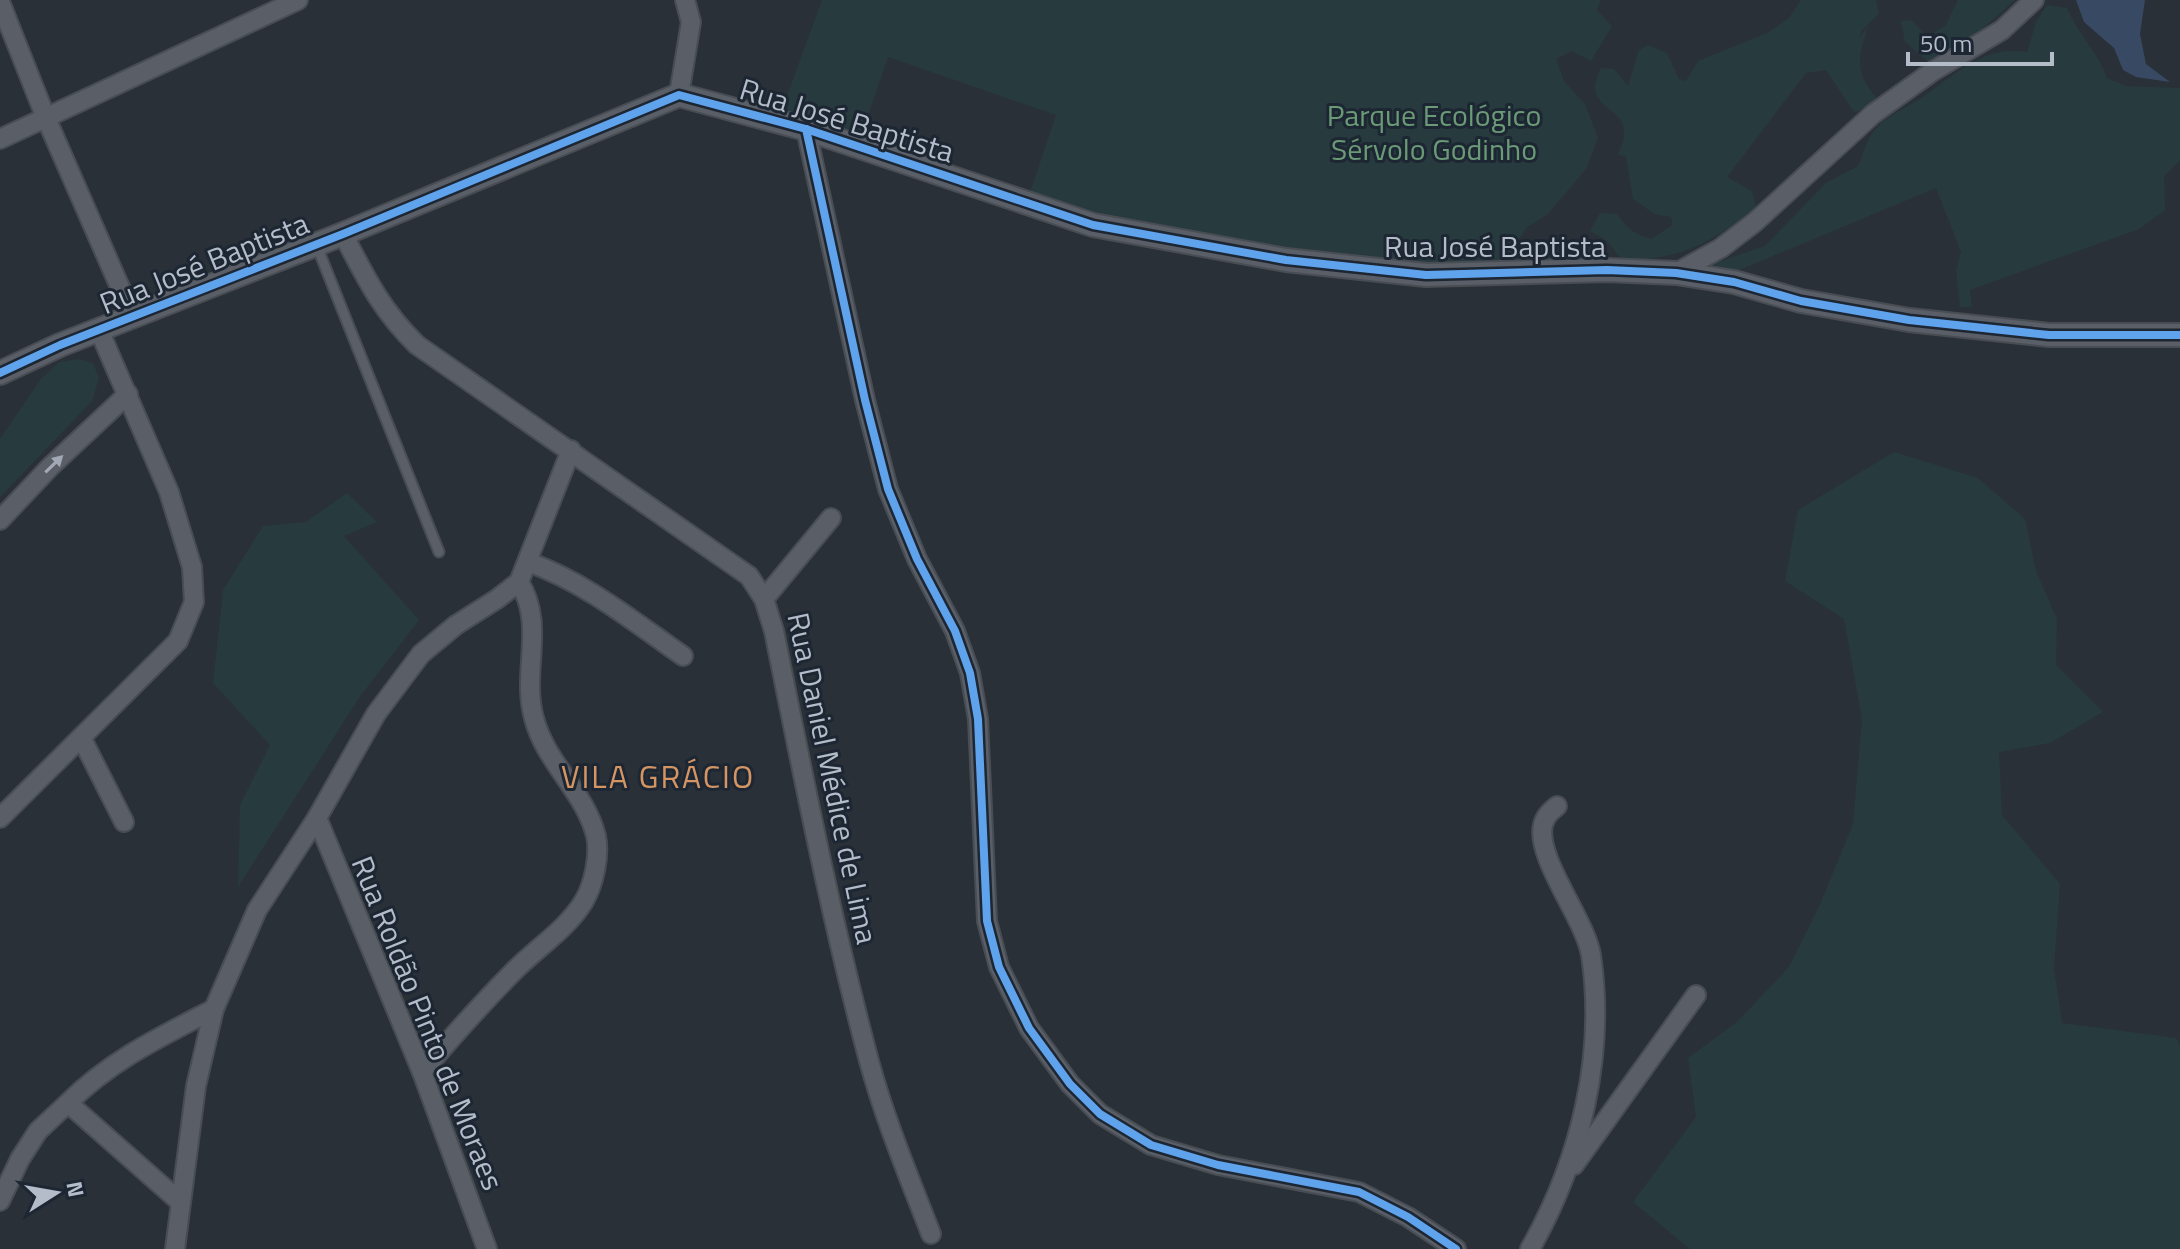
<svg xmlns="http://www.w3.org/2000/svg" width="2180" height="1249" font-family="'Titillium Web',sans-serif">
<rect width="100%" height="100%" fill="#2a3038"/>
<g fill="#273a3e">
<path d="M822 0H1601L1597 10 1612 26 1591 61 1572 51 1556 59 1564 81 1585 104 1598 138 1586 169 1548 214 1526 228 1510 254 1601 248 1605 260 1464 266 1347 260 1094 217 1029 195 1056 115 888 57 860 140 779 118Z"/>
<path d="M1801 0H1876L1879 14 1862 30 1859 38 1868 26C1859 58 1853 70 1876 97L1870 108 1854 112 1826 70 1806 73 1727 177 1752 191 1756 208C1709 244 1684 258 1623 261L1606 240 1590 231 1600 213 1617 214C1627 228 1634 234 1651 239L1673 225 1671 217 1654 214 1633 199 1626 157 1618 154C1640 109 1597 116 1595 87 1595 81 1599 74 1601 68L1614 69 1628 86 1639 50 1648 45 1667 53 1679 79 1686 81 1698 61 1767 33 1789 18Z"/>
<path d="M1958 0H2015L1955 53 1930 63 1905 42 1901 21 1912 20 1927 37 1946 25Z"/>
<path d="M2047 5 2067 8C2078 34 2098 52 2107 78L2126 86 2180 88V160L2164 176 2165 210 2139 229 1970 290 1972 307H1960L1956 271 1961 252 1936 188 1725 276 1700 268 1765 246 1826 183 1858 166C1862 157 1865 146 1870 137 1881 117 1905 109 1923 97 1957 73 1983 45 2027 52L2036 22Z"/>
<path d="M80 359 93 363 99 378 92 401 0 497V439L41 379 59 362Z"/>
<path d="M1894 452 1978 478 2025 519 2036 571 2057 619 2056 665 2103 712 2050 743 1999 752 2002 815 2060 884 2054 968 2062 1023 2176 1038 2180 1045V1249H1690L1633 1202 1696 1117 1688 1058 1737 1022 1789 967 1821 902 1853 824 1862 719 1844 619 1785 581 1798 510Z"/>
<path d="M347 493 377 522 344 536 419 620 359 698 238 887 240 805 270 745 213 683 223 590 263 526 306 522Z"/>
</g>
<path fill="#384963" d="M2076 0H2145L2140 34 2146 64 2170 82 2136 77 2123 70 2114 48 2084 22Z"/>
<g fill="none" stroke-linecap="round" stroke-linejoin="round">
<g stroke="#484c53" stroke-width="13">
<path id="service" d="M316 244 439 552"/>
</g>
<g stroke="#484c53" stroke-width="22">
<g id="minor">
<path d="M0 2 46 118 133 317"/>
<path d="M679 95 691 22 685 0"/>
<path d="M806 129 865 400 888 489 917 559 955 631 970 673 978 719 987 921 999 967 1029 1028 1070 1084 1100 1114 1151 1145 1218 1165 1359 1192 1408 1217 1456 1249"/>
<path d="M0 139 298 0"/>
<path d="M343 234C366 278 381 310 417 345L749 576 764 599 774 631C803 775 831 919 869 1061 885 1120 909 1177 931 1234"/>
<path d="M1676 273 1721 248 1755 222 1873 114 1933 71 2002 30 2034 0"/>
<path d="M0 520 50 467 128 394"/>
<path d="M528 562C585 582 633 621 683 656"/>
<path d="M764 599 831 518"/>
<path d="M82 739 124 822"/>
<path d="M0 818 178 641 194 602 192 567 169 492 99 330"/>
<path d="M317 818 422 1072 487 1249"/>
<path d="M422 1072C452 1037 483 1002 516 969 539 946 567 929 584 901 594 884 600 855 596 836 585 792 545 762 534 718 521 672 546 625 519 582"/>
<path d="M68 1103C111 1060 160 1037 214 1009"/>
<path d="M1574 1165 1696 995"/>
<path d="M0 1201 20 1159 38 1131 68 1103 179 1201"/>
<path d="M175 1249 196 1086 214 1009 257 910 317 818 376 714 421 654 456 625 497 599 519 582 571 450"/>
<path d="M1530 1249C1580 1161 1606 1056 1591 955 1585 919 1535 857 1543 825 1545 816 1551 811 1557 806"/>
</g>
</g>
<g stroke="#484c53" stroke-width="26">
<path id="tertiary" d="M0 373 60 345 343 234 679 95 806 129 1093 225 1286 260 1426 275 1607 270 1676 273 1734 282 1801 301 1909 320 2049 335H2180"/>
</g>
<use href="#service" stroke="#5a5e66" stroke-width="9"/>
<use href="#minor" stroke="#5a5e66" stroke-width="18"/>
<use href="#tertiary" stroke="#5a5e66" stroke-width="22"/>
<g stroke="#1d2633" stroke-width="13">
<g id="cycleway">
<path d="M806 129 865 400 888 489 917 559 955 631 970 673 978 719 987 921 999 967 1029 1028 1070 1084 1100 1114 1151 1145 1218 1165 1359 1192 1408 1217 1456 1249"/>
<path d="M0 373 60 345 343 234 679 95 806 129 1093 225 1286 260 1426 275 1607 270 1676 273 1734 282 1801 301 1909 320 2049 335H2180"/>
</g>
</g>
<use href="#cycleway" stroke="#60a3ed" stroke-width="8"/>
</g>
<defs><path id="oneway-solid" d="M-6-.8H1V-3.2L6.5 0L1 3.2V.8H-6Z" transform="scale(2)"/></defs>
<use fill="#a2a9b5" href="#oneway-solid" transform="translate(54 464) rotate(-44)"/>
<g text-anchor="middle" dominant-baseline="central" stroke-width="6" stroke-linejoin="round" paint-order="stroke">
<g font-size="30" fill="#6b9a76" stroke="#1d2633">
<text x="1434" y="115">Parque Ecológico<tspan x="1434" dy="34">Sérvolo Godinho</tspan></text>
</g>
<g font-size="30" fill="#b4bcc9" stroke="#1d2633">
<text transform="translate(847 120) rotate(17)">Rua José Baptista</text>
<text x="1495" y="246">Rua José Baptista</text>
<text transform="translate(204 263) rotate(-22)">Rua José Baptista</text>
<text transform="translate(833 778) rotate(78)">Rua Daniel Médice de Lima</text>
<text transform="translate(428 1023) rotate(68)">Rua Roldão Pinto de Moraes</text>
</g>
<g font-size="32" letter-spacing="2" fill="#d59563" stroke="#1d2633">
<text x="658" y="776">VILA GRÁCIO</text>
</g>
</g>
<g transform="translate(56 1193) rotate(79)" stroke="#1d2633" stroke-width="6" paint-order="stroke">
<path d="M0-6L14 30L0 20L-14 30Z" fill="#b4bcc9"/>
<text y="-12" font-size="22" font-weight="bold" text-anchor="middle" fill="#b4bcc9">N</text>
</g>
<path d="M1908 52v12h144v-12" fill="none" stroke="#b4bcc9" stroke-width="4"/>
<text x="1920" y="52" font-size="24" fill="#b4bcc9" stroke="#1d2633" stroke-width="6" paint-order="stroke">50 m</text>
</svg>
